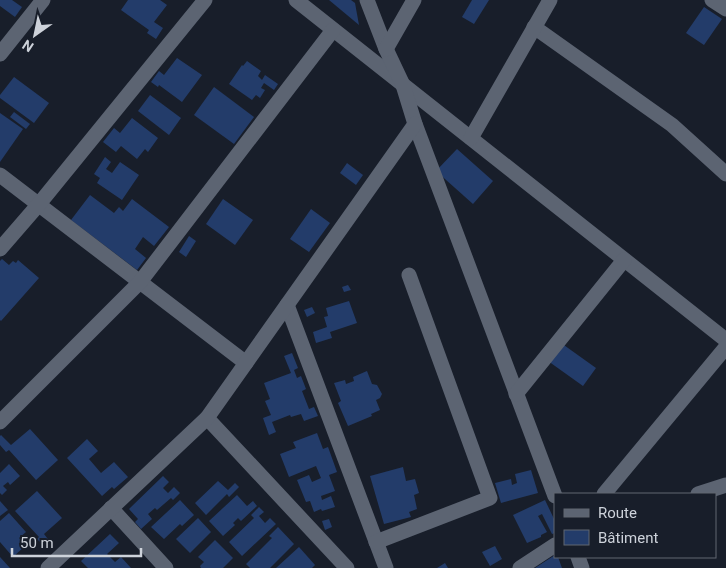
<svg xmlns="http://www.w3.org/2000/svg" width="726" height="568" font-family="Roboto,sans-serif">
<rect width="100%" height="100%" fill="#181e2a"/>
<g fill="#233c6a">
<path d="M0 0H12L22 7 15 17 0 6Z"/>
<path d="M128 0H160L167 5 154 22 163 28 156 39 147 33 149 30 121 10Z"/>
<path d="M329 0H351L355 3 359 25Z"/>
<path d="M472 0H489L474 24 462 17Z"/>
<path d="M704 7 722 19 704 45 686 33Z"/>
<path d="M177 58 202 75 182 102 159 85 158 87 151 82 159 71 164 75Z"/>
<path d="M247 61 261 71 258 76 262 80 265 75 278 84 274 90 264 83 261 88 265 90 260 98 256 95 252 100 229 84 242 65 243 66Z"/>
<path d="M14 77 49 103 34 123 0 98V95Z"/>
<path d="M214 87 254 117 234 144 194 115Z"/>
<path d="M150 95 181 118 169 135 138 111Z"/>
<path d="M14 112 30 124 26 129 10 117Z"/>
<path d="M0 113 23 129 0 162Z"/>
<path d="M132 118 158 138 148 152 145 149 137 159 121 146 116 152 103 142 114 128 120 133Z"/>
<path d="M457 149 493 181 473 204 436 171Z"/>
<path d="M105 157 111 162 106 169 112 173 120 162 139 175 122 200 97 183 100 178 94 174Z"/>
<path d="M347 163 363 175 356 185 340 173Z"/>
<path d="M90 195 114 213 119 207 123 211 132 199 169 227 154 246 143 237 135 249 146 258 137 270 71 220Z"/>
<path d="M223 199 253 220 235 245 206 224Z"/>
<path d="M311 209 330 223 309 252 290 239Z"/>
<path d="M189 236 196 241 186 257 179 252Z"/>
<path d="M2 259 9 265 13 261 16 263 18 260 39 278 1 321 0 320V261Z"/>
<path d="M348 285 351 290 344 292 342 287Z"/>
<path d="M349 301 357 323 330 332 332 338 316 343 313 332 327 327 324 317 328 316 326 308Z"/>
<path d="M312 307 315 313 307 317 304 310Z"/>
<path d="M554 338 596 368 583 386 541 356Z"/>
<path d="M292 353 298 368 294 370 297 378 301 376 306 389 302 391 309 409 314 407 318 416 304 421 301 414 291 417 290 415 272 422 276 432 269 435 263 418 271 415 265 401 270 399 264 383 291 373 284 356Z"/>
<path d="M367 371 372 384 377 385 382 394 380 398 376 400 380 410 371 414 372 416 348 426 338 403 341 401 334 383 345 380 346 384 354 381 353 377Z"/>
<path d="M30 429 58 460 36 480 9 450 6 452 0 445V436L1 435 11 445Z"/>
<path d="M317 433 323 449 328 447 337 472 329 475 335 491 321 496 322 500 331 496 335 507 322 511 321 509 314 512 310 501 306 502 297 480 309 475 312 482 321 478 316 466 289 477 280 454 296 448 293 442Z"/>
<path d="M87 439 98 451 89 459 101 473 114 462 128 477 114 489 112 487 102 496 67 458Z"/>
<path d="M9 464 20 476 10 485 8 482 3 486 7 490 2 495 0 493V473Z"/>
<path d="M403 467 406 481 415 479 419 493 414 495 417 509 409 512 411 517 384 524 370 476Z"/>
<path d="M531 470 538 493 501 503 495 483 511 479 512 485 517 483 515 474Z"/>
<path d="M163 476 169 482 163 488 168 493 174 487 180 493 173 500 171 498 157 510 155 508 148 514 152 519 141 529 135 522 138 519 129 509Z"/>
<path d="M218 481 228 490 235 483 239 487 229 497 227 494 206 515 195 503Z"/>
<path d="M37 491 62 518 44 534 51 543 46 548 37 539 39 537 15 511Z"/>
<path d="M237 495 247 506 253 501 257 506 241 521 238 518 233 523 235 525 223 536 209 521Z"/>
<path d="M180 500 194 515 182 526 180 524 164 539 151 527Z"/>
<path d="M545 500 555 521V533L552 534 542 514 538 516 547 532 541 535V537L527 543 513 515Z"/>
<path d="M0 501 8 510 0 516Z"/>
<path d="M259 507 264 512 259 516 265 523 270 518 276 524 242 556 229 542 254 518 251 515Z"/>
<path d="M9 513 26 532 19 538 26 545 13 557 0 542V521Z"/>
<path d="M198 518 211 532 190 553 176 539Z"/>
<path d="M329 519 332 527 325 530 322 521Z"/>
<path d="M278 527 294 544 270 568H250L246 564 272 538 269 536Z"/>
<path d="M110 534 119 543 107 554 115 562 121 557 131 568H88L81 561Z"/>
<path d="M215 540 233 558 223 568H201L200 566 204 562 198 557Z"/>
<path d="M495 546 502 559 490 566 482 552Z"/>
<path d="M299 547 315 565 312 568H276Z"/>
<path d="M555 555V557H558L562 568H535Z"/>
<path d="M0 557 10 568H0Z"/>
<path d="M445 563 448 568H437Z"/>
</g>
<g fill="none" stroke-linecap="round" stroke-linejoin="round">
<g stroke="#5c6472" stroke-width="15">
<path d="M296 0 726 340"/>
<path d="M367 0 386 49 403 85 415 124 555 496"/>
<path d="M712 0 726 9"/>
<path d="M534 27 672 125 726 174"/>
<path d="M386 49 414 0"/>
<path d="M0 54 43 0"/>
<path d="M471 138 550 0"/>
<path d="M0 175 246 363"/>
<path d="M0 249 39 204 205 0"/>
<path d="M287 305 386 568"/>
<path d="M516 394 624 260"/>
<path d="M207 418 347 568"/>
<path d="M0 422 140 282 333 30"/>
<path d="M604 494 726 347"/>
<path d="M698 494 726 485"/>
<path d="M111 508 166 568"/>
<path d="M376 542 490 498 409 275"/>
<path d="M578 557 582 568"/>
<path d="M48 568 207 418 415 124"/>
<path d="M520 568 555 545"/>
</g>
</g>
<rect x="554" y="493" width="162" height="65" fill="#181e2a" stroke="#606670"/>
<rect x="564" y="509" width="25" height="8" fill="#5c6472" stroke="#606670"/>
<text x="598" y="518" font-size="15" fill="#cdd2da">Route</text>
<rect x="564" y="530" width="25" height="15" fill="#233c6a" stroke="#606670"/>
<text x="598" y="543" font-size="15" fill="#cdd2da">Bâtiment</text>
<g transform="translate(35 35) rotate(213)" stroke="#181e2a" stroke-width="4" paint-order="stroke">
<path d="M0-4L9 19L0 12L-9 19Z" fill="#cdd2da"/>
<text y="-8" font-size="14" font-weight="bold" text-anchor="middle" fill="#cdd2da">N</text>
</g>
<path d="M12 548v8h129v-8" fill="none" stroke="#cdd2da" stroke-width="2.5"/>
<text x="20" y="548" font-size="15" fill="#cdd2da" stroke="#181e2a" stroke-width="4" paint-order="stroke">50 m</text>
</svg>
